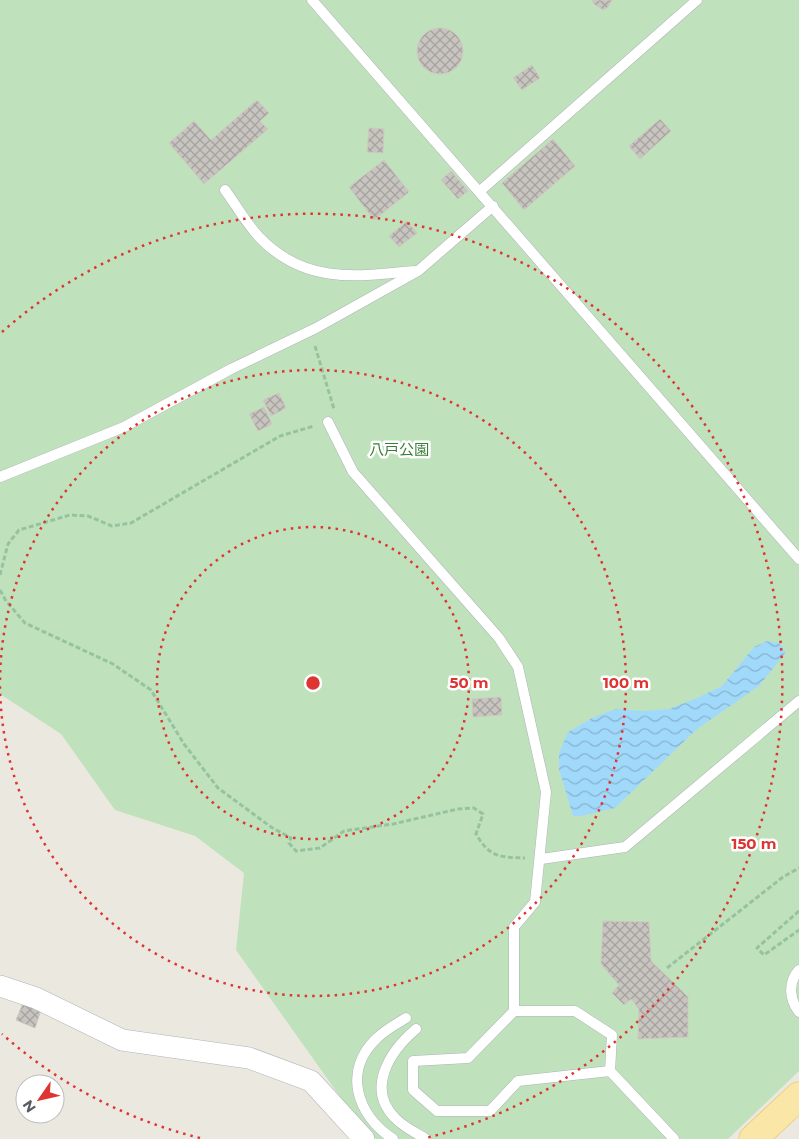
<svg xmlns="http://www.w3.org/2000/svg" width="799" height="1139" font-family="Montserrat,'Noto Sans JP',sans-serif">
<defs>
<pattern id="water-waves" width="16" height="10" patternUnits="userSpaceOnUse" patternTransform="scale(1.25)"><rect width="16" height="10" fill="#a1d9fa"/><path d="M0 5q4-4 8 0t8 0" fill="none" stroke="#86b3ce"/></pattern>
<pattern id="building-cross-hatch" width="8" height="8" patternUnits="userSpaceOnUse" patternTransform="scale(1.25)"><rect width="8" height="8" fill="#c8c4bf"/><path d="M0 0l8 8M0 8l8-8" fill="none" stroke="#a5a29f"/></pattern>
</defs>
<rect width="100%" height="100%" fill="#ebe8e0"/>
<path fill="#bfe2bd" d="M0 0H799V1071L728 1139H376L358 1122 236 950 244 873 195 836 115 810 61 734 0 694Z"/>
<path fill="url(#water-waves)" d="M767 641 779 643 786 652 759 686 697 729 615 808 581 816H573L559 769V753L568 732 592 718 616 709 641 711 669 709 697 698 722 686 754 647Z"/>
<g fill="url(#building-cross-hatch)" stroke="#cfc9bf">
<path d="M592 0H612L608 7 603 10 594 4Z"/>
<circle cx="440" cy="51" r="23"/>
<path d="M532 65 540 78 522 90 513 78Z"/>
<path d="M257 100 269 113 260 121 268 129 204 184 169 143 194 121 211 140Z"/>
<path d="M660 119 671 131 640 159 629 146Z"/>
<path d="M369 128 384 129 383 153 367 152Z"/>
<path d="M553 139 575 166 524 210 502 183Z"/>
<path d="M384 160 409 192 374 220 349 187Z"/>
<path d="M451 171 468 191 458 199 441 180Z"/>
<path d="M407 221 417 233 399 247 389 236Z"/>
<path d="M279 393 286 408 271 416 263 400Z"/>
<path d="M264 407 272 424 258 431 249 414Z"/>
<path d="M501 697 502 715 473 717 472 699Z"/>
<path d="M603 921 649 922 651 961 688 997V1037L638 1039 639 1009 631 999 624 1005 612 993 619 985 601 964Z"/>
<path d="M23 1003 41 1010 35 1028 16 1020Z"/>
</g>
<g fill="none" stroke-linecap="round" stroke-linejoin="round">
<g stroke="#b0b3b7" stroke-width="11">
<g id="lane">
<path d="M312 0 799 559"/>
<path d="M225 190C236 205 246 223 259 237 304 284 355 277 414 271"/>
<path d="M480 191 697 0"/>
<path d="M328 422 353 472 499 638 518 667 546 792 535 902 514 927V1011"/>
<path d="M0 477 124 427 231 369 316 328 418 271 493 206"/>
<path d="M541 859 625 847 799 701"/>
<path d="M799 970C788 982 789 999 799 1012"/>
<path d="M416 1029C390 1051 365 1089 396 1119 404 1127 416 1133 426 1139"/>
<path d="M610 1071 518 1081 490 1111H437L413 1090V1061L468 1058 514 1011H575L612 1035 610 1071 674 1139"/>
<path d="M393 1139C357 1115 342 1071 377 1038 385 1030 396 1024 406 1018"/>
</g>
</g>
<g stroke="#b0b3b7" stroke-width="22">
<path id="street" d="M0 986 36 998 122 1040 249 1058 311 1081 364 1139"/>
</g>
<g stroke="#e8b75b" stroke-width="29">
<path id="primary" d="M753 1139 799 1096"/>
</g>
<g stroke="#97c2a0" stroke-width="3" stroke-dasharray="5 2.5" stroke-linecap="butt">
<path d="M315 346 334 409"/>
<path d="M0 575 8 544 19 530 70 515 88 516 112 526 131 523 280 436 314 426"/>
<path d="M0 590 6 601 25 623 113 664 151 690 184 744 218 788 271 827 291 838 289 843 296 851 320 848 344 831 393 824 458 809 474 808 483 814 476 834C490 858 500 857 525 858"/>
<path d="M799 911 757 948 764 955 799 930"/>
<path d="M667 968 783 877 799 868"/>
</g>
<use href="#lane" stroke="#fff" stroke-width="10"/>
<use href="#street" stroke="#fff" stroke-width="21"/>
<use href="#primary" stroke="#fae6a6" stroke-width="28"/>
</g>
<g fill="none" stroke="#de3432" stroke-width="2.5" stroke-dasharray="2.5 5">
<circle cx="313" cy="683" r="156"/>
<path d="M0 680A313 313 0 1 1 0 686"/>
<path d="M200 1138A469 469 0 0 1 2 1034M2 332A469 469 0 1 1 426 1138"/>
</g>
<g text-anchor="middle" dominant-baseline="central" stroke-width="5" stroke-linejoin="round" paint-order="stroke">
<g font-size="15" fill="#3a7f38" stroke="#fff">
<text x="399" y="449">八戸公園</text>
</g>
</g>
<circle cx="313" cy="683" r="8" fill="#de3432" stroke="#fff" stroke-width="2.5"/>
<g font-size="15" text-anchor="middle" font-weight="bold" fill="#de3432" stroke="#fff" stroke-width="5" stroke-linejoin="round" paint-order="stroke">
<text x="469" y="688">50 m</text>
<text x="626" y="688">100 m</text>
<text x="754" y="849">150 m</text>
</g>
<g transform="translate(40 1099) rotate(236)"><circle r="24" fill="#ffffff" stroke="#bdbebf"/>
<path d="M0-4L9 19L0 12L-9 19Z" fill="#de3432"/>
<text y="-8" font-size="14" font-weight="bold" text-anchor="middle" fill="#595c60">N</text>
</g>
</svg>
